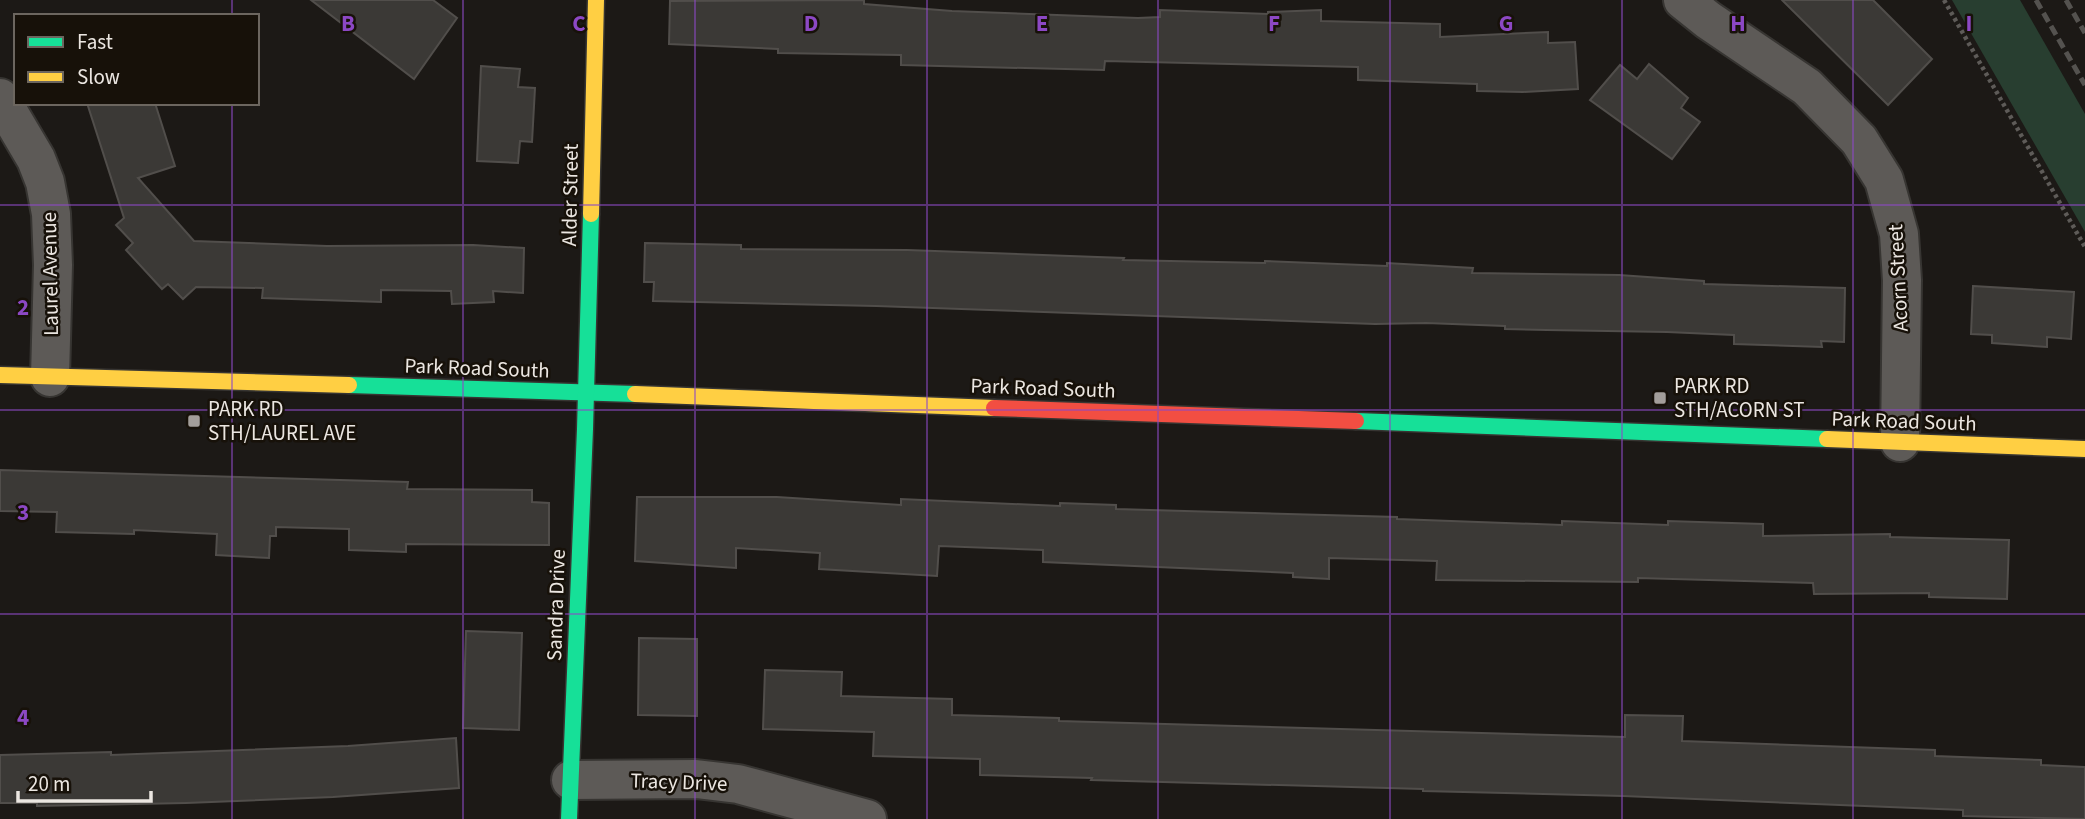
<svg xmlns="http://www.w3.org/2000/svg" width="2085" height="819" font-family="'Source Sans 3',sans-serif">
<rect width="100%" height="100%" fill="#1c1916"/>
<path fill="#283e30" d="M1952 0H2020L2085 114V232Z"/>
<g fill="#3b3936" stroke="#514e4b" stroke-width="2">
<path d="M311 0H433L457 18 414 79Z"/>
<path d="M864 0V4L952 11 1138 18 1160 17V10L1268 14V12L1321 10V21L1440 24V37L1548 32V43L1575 42 1578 89 1523 92 1477 91V84L1358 80V67L1105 61 1104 70 901 65V55L778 53V49L669 44 670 1Z"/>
<path d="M1782 0H1873L1932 59 1888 105Z"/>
<path d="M1649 64 1688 98 1681 108 1700 122 1672 159 1590 100 1620 65 1637 79Z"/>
<path d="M481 66 520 69 518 87 535 88 532 142 520 141 518 163 477 161Z"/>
<path d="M87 103H155L175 166 138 178 194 241 327 246 473 245 524 248 523 293 493 291 494 302 452 304 451 291 381 290V302L262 298 263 288 196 287 183 299 168 284 162 289 126 250 133 243 116 225 124 218Z"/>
<path d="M645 243 741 245V249L907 250 1124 258 1123 260 1265 263V261L1387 266V263L1473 268 1472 273 1619 275 1704 281V284L1845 288 1844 342 1821 341 1822 347 1734 344V335L1667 332 1547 330 1505 329V326L1426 323 1375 324 876 306 653 301 654 282H644Z"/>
<path d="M1973 286 2074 292 2071 339 2047 337V347L1992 343V335L1971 334Z"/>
<path d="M0 470 408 482 407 489 532 490V502L549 503V545L406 544V552L349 550V529L276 527V536H270L269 558 216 555 217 534 134 530V534L56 532 57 512 0 511Z"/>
<path d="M637 497H777L901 505V499L1060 506V503L1116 505V509L1397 517V519L1562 525V521L1668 525V521L1763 524V536L1890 534V537L2009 540 2007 599 1929 597V593L1814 594 1813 583 1638 578V582L1436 580 1437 561 1329 558V579L1293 577V573L1043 562V550L939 546 937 576 819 569 820 553 736 548V568L635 561Z"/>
<path d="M466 631 522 633 519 730 463 728Z"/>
<path d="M639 638 697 639V716L638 715Z"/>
<path d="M765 670 842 672 841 696 952 699V715L1059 718V721L1625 737V715L1683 716 1682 741 1935 750V756L2041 760V765L2085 767V819L1963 816V810L1623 796 1423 791V789L1091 780 1092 778 980 775V759L873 756 874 732 763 729Z"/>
<path d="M456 738 459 788 333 797 186 803 37 806V803H0V755L111 752V755L348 746Z"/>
</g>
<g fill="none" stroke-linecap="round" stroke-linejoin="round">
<g stroke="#373532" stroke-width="42">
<g id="street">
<path d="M1683 0 1708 20 1807 87 1859 140 1884 180 1899 234 1902 280 1900 442"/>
<path d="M0 98 36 159 45 182 51 214 53 265 50 377"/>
<path d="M571 780 696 779 738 784 867 819"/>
</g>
</g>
<g stroke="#373532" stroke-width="19">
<g id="fast">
<path d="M349 385 635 394"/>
<path d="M1356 421 1827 439"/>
<path d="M569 819 585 429 591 214"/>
</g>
</g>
<g stroke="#373532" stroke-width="19">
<g id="slow">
<path d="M591 214 596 0"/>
<path d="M0 375 349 385"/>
<path d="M635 394 994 408"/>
<path d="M1827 439 2085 449"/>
</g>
</g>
<g stroke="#373532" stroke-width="19">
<path id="jam" d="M994 408 1356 421"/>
</g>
<path stroke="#5e5b58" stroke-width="4.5" stroke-dasharray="3.5 3.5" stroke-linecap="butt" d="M1944 0 2085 247"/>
<use href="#street" stroke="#5d5a57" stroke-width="38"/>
<use href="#fast" stroke="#16e098" stroke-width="16"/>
<use href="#slow" stroke="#ffcf43" stroke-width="16"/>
<use href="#jam" stroke="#f24e42" stroke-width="16"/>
<g stroke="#54524f" stroke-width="5" stroke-dasharray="10 5" stroke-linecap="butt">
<path d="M2036 0 2085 85"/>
<path d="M2066 0 2085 33"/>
</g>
</g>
<path fill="none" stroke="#8c48c4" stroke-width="2" stroke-opacity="0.55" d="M232 0V16M463 0V819M695 0V819M927 0V819M1158 0V819M1390 0V819M1622 0V819M1853 0V819M232 103V819M0 205H2085M0 410H2085M0 614H2085"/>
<g fill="#a39e9a" stroke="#171109" stroke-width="2.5">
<rect x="1653" y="391" width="14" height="14" rx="3.5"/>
<rect x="187" y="414" width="14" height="14" rx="3.5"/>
</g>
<g text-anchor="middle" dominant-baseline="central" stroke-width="5" stroke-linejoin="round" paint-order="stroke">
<g font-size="21" fill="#ebe6e1" stroke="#171109">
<text transform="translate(570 195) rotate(-89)">Alder Street</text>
<text transform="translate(50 274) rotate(-91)">Laurel Avenue</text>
<text transform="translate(1898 278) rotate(-93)">Acorn Street</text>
<text transform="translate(477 368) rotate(2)">Park Road South</text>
<text transform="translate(1043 388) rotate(2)">Park Road South</text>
<text transform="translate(1904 421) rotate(2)">Park Road South</text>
<text transform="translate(556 605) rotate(-88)">Sandra Drive</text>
<text transform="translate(679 782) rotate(2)">Tracy Drive</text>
</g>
<g font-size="21" fill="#ebe6e1" stroke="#171109" text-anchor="start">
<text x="1674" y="386">PARK RD<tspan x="1674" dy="24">STH/ACORN ST</tspan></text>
<text x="208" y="409">PARK RD<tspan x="208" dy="24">STH/LAUREL AVE</tspan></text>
</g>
</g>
<g font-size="23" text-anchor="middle" font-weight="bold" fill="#8c48c4" stroke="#171109" stroke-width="5" stroke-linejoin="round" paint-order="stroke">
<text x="348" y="31">B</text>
<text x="579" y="31">C</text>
<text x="811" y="31">D</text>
<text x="1042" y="31">E</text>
<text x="1274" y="31">F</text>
<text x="1506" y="31">G</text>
<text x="1738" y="31">H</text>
<text x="1969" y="31">I</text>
<text x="23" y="315">2</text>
<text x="23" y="520">3</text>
<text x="23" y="725">4</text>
</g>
<rect x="14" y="14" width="245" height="91" fill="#171109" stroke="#6c665f" stroke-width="2"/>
<rect x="28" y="37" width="35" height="10" fill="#16e098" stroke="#6c665f" stroke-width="2"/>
<text x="77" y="49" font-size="21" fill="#ebe6e1">Fast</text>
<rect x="28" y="72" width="35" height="10" fill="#ffcf43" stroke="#6c665f" stroke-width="2"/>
<text x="77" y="84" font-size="21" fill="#ebe6e1">Slow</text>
<path d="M18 791v10h133v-10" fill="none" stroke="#ebe6e1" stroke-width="3.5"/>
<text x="28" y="791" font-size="21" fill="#ebe6e1" stroke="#171109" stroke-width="5" paint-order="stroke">20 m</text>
</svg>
